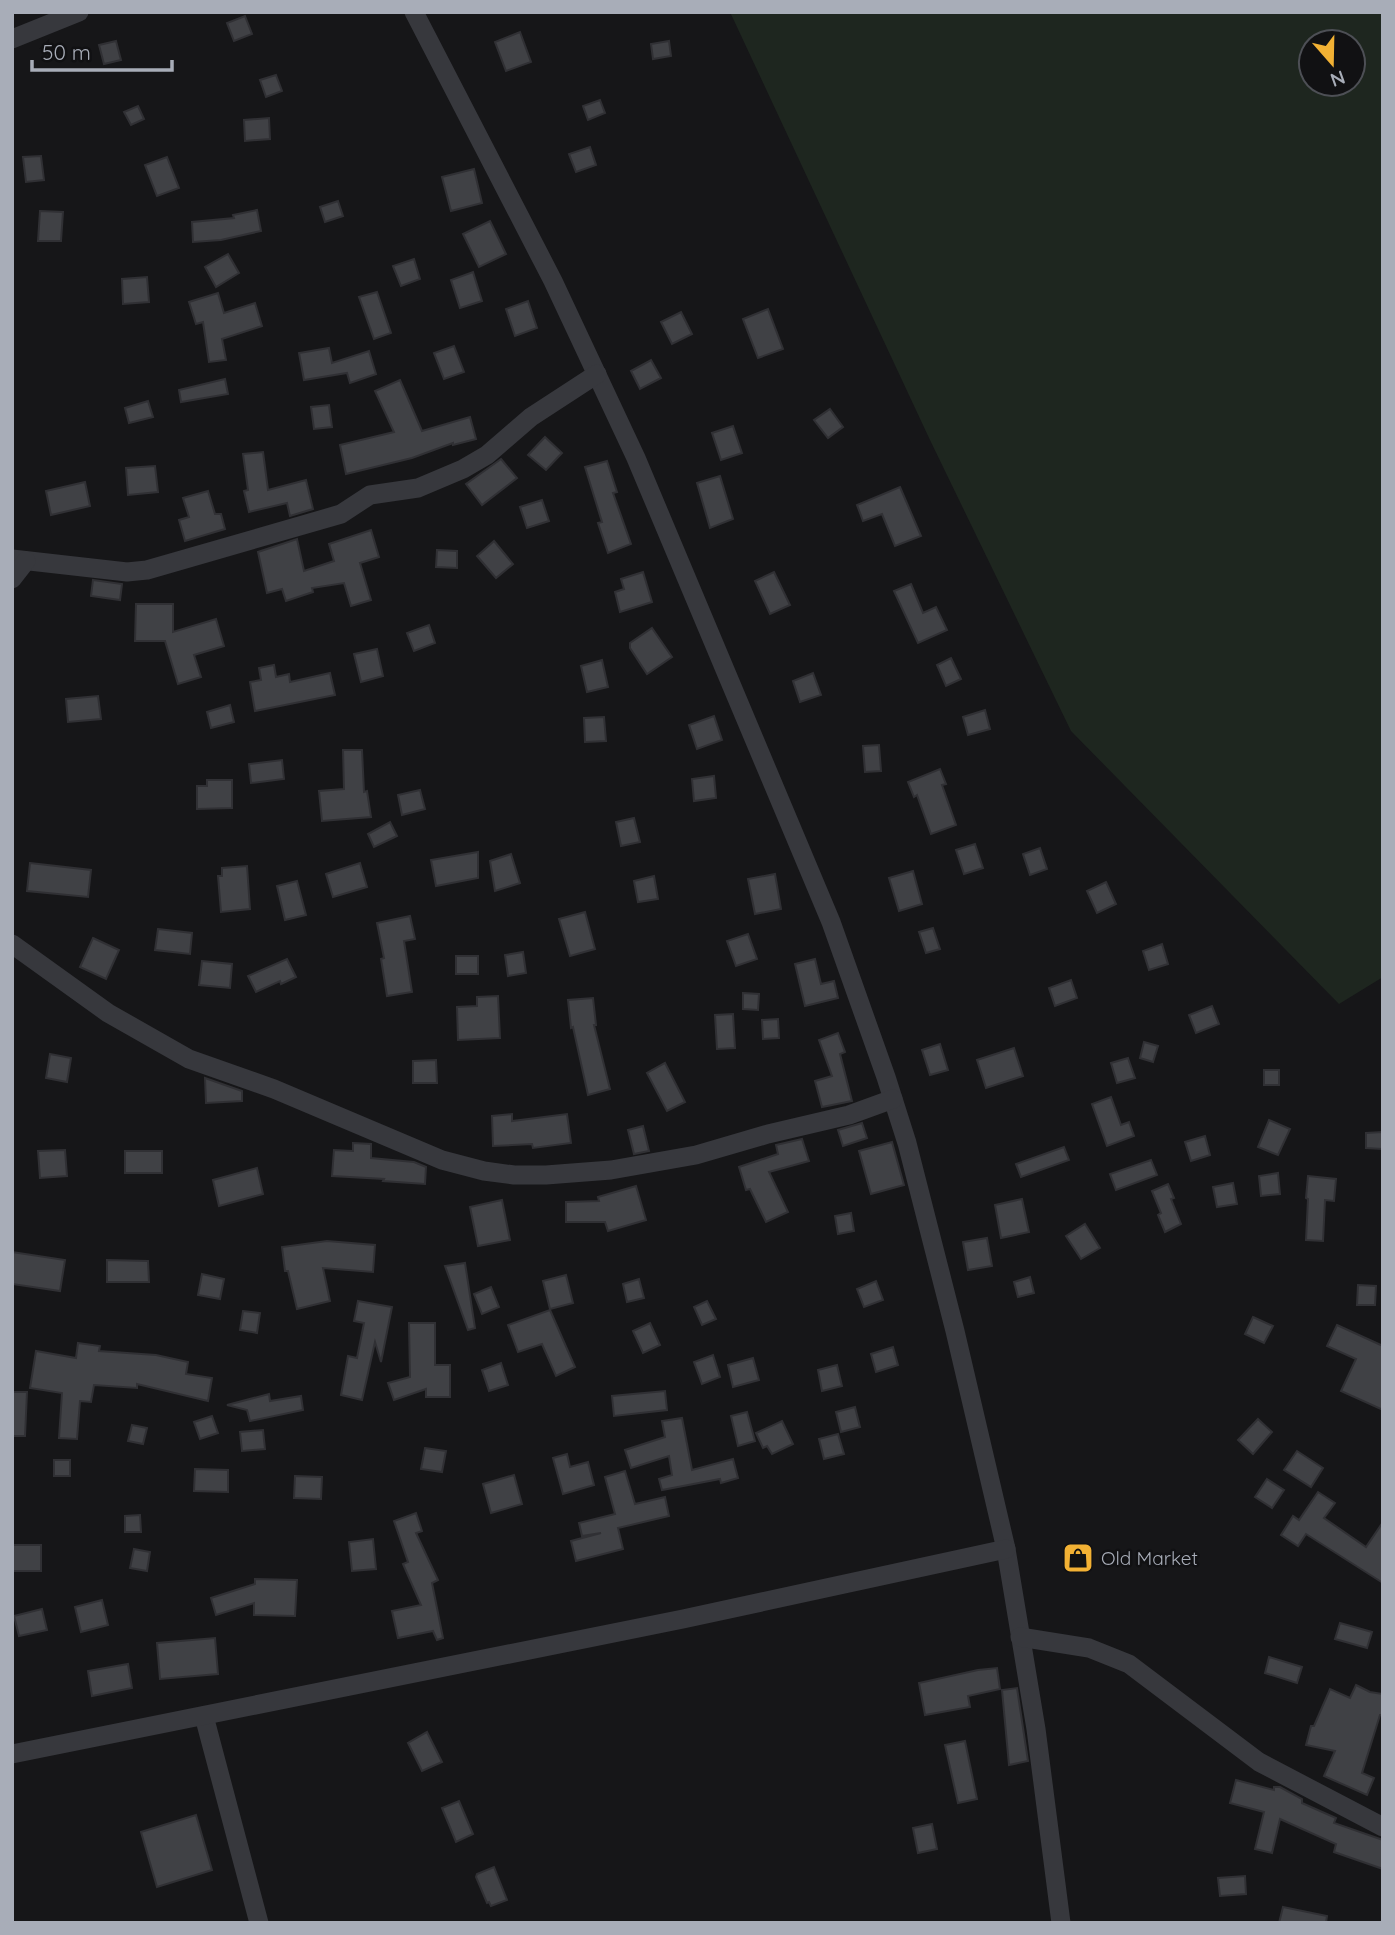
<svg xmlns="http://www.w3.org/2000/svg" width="1395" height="1935" font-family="Quicksand,sans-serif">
<rect width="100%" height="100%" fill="#161618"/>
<path fill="#1e261f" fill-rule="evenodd" d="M730 12H1383V977L1339 1004 1071 731 930 440ZM1311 42H1353V84H1311Z"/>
<g fill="#404145" stroke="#303034" stroke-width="2">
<path d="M245 16 252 34 234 41 227 23Z"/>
<path d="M520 32 531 62 506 71 495 42Z"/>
<path d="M116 41 121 60 104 64 99 45Z"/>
<path d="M669 41 671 56 653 59 651 44Z"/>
<path d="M276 75 282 91 266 97 260 80Z"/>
<path d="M600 100 605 113 588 120 583 106Z"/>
<path d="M138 106 144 119 131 125 124 112Z"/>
<path d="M269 118 270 139 245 141 244 120Z"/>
<path d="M590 147 596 165 576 172 569 154Z"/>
<path d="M41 156 44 180 26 182 23 157Z"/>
<path d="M167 157 179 188 157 196 145 165Z"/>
<path d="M474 169 482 203 451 211 442 177Z"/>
<path d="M338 201 343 216 325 222 320 207Z"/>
<path d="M257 210 261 231 221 240 193 242 192 222 234 218 233 215Z"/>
<path d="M40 211 63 212 61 241H38Z"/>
<path d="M490 221 506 254 479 267 463 234Z"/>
<path d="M228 254 239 273 216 287 205 267Z"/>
<path d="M414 259 420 279 401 286 393 266Z"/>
<path d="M473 272 482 301 460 308 451 280Z"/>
<path d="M147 277 149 302 123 304 122 279Z"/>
<path d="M377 292 391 333 374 339 359 297Z"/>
<path d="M218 293 224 313 255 303 262 326 222 339 226 360 209 362 203 322 196 324 189 302Z"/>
<path d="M528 301 537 328 515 336 506 309Z"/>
<path d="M768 309 783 349 758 358 743 319Z"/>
<path d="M681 312 692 334 672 344 661 322Z"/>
<path d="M454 346 464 372 444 379 434 353Z"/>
<path d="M329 348 332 363 369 351 376 374 350 383 347 373 304 380 299 353Z"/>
<path d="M651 360 661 378 640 389 631 371Z"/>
<path d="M225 379 228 394 181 402 179 390Z"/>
<path d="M400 380 422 431 470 417 476 439 453 445V443L412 458 346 474 340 445 394 432 375 391Z"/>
<path d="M148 401 153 417 129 423 125 408Z"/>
<path d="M329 405 332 427 314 429 311 407Z"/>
<path d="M830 409 843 427 828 438 814 420Z"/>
<path d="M733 426 742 453 721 460 712 433Z"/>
<path d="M545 437 562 453 546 470 528 455Z"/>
<path d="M263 452 268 490 306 480 313 509 290 516 287 503 249 512 244 491 248 490 243 454Z"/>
<path d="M501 459 517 478 482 505 466 484Z"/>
<path d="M607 461 617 492 613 493 631 544 608 553 598 523 602 522 585 467Z"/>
<path d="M155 466 158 492 128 495 126 468Z"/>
<path d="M720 476 733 519 710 528 697 483Z"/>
<path d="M85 482 90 506 51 515 46 491Z"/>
<path d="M900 487 921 536 895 546 882 514 863 521 857 505Z"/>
<path d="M208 491 215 514H221L225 529 185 541 179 520 189 517 183 498Z"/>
<path d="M542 500 549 521 527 528 520 507Z"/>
<path d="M371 530 379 557 360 563 371 600 351 606 344 583 312 588 313 592 286 601 282 589 267 593 258 552 297 539 304 571 334 561 329 544Z"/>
<path d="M494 541 513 564 496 578 477 556Z"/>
<path d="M437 550 457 551V568L436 567Z"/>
<path d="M643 572 652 602 620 612 615 592 624 589 621 579Z"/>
<path d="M774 572 790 605 770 614 755 581Z"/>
<path d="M93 580 122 584 120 600 91 596Z"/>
<path d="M911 584 923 613 936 607 947 630 918 643 894 591Z"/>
<path d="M136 604H173V632L216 619 224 646 194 655 201 677 178 684 165 641H135Z"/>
<path d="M429 625 435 643 414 651 407 633Z"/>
<path d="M652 628 672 657 647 674 630 648V643Z"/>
<path d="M377 649 383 676 361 682 354 654Z"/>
<path d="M951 658 961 679 946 686 937 665Z"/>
<path d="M602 660 608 687 587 692 581 666Z"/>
<path d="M274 665 276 677 289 674 290 682 330 673 335 695 255 711 250 682 261 680 259 668Z"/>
<path d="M813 673 821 695 800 702 793 681Z"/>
<path d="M98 696 101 719 68 722 66 699Z"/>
<path d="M230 705 234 722 211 728 207 712Z"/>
<path d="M985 710 990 729 968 735 963 717Z"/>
<path d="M714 716 722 740 697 749 689 725Z"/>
<path d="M604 717 606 741 585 742 584 718Z"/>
<path d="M879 745 881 771 865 772 863 746Z"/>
<path d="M343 750H362L364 792 367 791 371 817 322 821 319 791 344 789Z"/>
<path d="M282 760 284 779 251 783 249 764Z"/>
<path d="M940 769 946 784 942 785 956 825 931 834 917 795 914 797 908 782Z"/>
<path d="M714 776 716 798 694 801 692 779Z"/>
<path d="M207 780H232V808L197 809V786H207Z"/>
<path d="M420 790 425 809 402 815 398 795Z"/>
<path d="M634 818 640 842 621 846 616 822Z"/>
<path d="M390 822 397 836 374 847 368 834Z"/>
<path d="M975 844 983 868 964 874 956 850Z"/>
<path d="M1040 848 1047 869 1030 875 1023 854Z"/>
<path d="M478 852V878L436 886 431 860Z"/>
<path d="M511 854 520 883 495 891 490 861Z"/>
<path d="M30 863 91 870 88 897 27 891Z"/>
<path d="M360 863 367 887 333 897 326 874Z"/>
<path d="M247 866 250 909 221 912 218 876H222V868Z"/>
<path d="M913 871 922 904 899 911 889 878Z"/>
<path d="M775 874 781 909 755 914 748 879Z"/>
<path d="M654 876 658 899 638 902 634 881Z"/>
<path d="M297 881 306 915 285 920 277 886Z"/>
<path d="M1106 882 1116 904 1097 913 1087 891Z"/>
<path d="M585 912 595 949 570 956 559 919Z"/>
<path d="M410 916 415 939 404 941 412 992 387 996 381 959 384 958 377 923Z"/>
<path d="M933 928 940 949 926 953 919 932Z"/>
<path d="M158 929 192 933 190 954 155 950Z"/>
<path d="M748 934 757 959 736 966 727 941Z"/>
<path d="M93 938 119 950 106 979 80 967Z"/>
<path d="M1162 944 1168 964 1149 970 1143 951Z"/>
<path d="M523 952 526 973 508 976 505 955Z"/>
<rect x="456" y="956" width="22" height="18"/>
<path d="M287 959 296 977 281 984 280 981 256 992 248 976Z"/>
<path d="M815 959 821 984 834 981 838 998 805 1006 795 964Z"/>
<path d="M202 961 232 964 230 988 199 985Z"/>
<path d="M1071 980 1077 998 1055 1006 1049 988Z"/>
<path d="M743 993 759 994 758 1010 743 1009Z"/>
<path d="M498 996 500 1038 458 1040 457 1007 477 1006V997Z"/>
<path d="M593 998 596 1025H594L610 1089 588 1095 573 1027 571 1028 568 1000Z"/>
<path d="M1212 1006 1219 1024 1196 1033 1189 1015Z"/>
<path d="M733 1014 735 1048 717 1049 715 1015Z"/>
<path d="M778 1019 779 1038 763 1039 762 1020Z"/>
<path d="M838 1033 845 1052 840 1054 852 1101 822 1107 815 1081 832 1076 819 1040Z"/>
<path d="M1144 1042 1158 1046 1153 1062 1140 1058Z"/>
<path d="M940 1044 948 1070 930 1075 922 1050Z"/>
<path d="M1014 1048 1023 1076 986 1088 977 1060Z"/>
<path d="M50 1054 71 1058 67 1082 46 1078Z"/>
<path d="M1128 1058 1135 1078 1117 1083 1111 1063Z"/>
<path d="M436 1060 437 1083H413V1061Z"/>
<path d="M665 1063 685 1102 667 1111 647 1073Z"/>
<rect x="1264" y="1070" width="15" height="15"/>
<path d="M205 1078 242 1091V1101L206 1103Z"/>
<path d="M1111 1097 1121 1125 1129 1122 1134 1136 1107 1146 1092 1104Z"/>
<path d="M512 1114V1121L567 1114 571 1143 533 1148 532 1144 493 1146 492 1116Z"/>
<path d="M1269 1120 1290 1129 1278 1155 1258 1147Z"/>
<path d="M862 1123 867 1138 843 1146 838 1130Z"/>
<path d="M643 1126 649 1151 634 1154 628 1130Z"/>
<path d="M1382 1132V1149L1366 1148V1133Z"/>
<path d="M1205 1136 1210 1155 1191 1161 1185 1142Z"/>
<path d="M802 1139 809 1161 769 1172 788 1212 766 1222 750 1189 746 1190 739 1167 778 1154 776 1145Z"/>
<path d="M892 1142 904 1185 871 1194 859 1151Z"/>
<path d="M353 1143 371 1144V1158L414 1162 426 1167 425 1184 383 1181 384 1179 332 1176 334 1150 353 1151Z"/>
<path d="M1064 1147 1069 1160 1021 1177 1016 1164Z"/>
<path d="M65 1150 67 1176 40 1178 38 1151Z"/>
<rect x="125" y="1151" width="37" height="22"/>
<path d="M1151 1160 1157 1175 1116 1190 1110 1174Z"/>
<path d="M257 1168 263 1194 219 1206 213 1180Z"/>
<path d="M1278 1173 1280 1194 1261 1196 1259 1176Z"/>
<path d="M1308 1176 1336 1179 1334 1201 1325 1200 1323 1241 1306 1240 1308 1199 1306 1198Z"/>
<path d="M1233 1183 1237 1204 1217 1207 1213 1187Z"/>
<path d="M1168 1184 1174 1198 1171 1199 1181 1224 1165 1232 1158 1215 1161 1213 1152 1191Z"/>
<path d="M636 1186 646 1220 608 1231 605 1222H566V1202L599 1201 598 1197Z"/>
<path d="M1022 1199 1029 1232 1001 1238 995 1205Z"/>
<path d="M502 1200 510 1240 478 1246 470 1207Z"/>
<path d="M851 1213 854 1231 838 1234 835 1216Z"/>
<path d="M1085 1224 1100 1248 1081 1259 1066 1236Z"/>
<path d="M987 1238 992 1266 968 1270 963 1242Z"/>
<path d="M327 1241 375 1245 373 1272 323 1268 330 1301 297 1309 288 1271H285L282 1247Z"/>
<path d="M12 1252 65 1260 60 1291 12 1284Z"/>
<path d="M107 1260 148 1261 149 1282H107Z"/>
<path d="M465 1263 475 1328 468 1330 445 1266Z"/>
<path d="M202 1274 224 1279 220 1299 198 1295Z"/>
<path d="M566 1275 573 1303 550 1309 543 1281Z"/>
<path d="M1030 1277 1034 1293 1018 1297 1014 1282Z"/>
<path d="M639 1279 644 1298 627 1302 623 1284Z"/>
<path d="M876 1281 883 1300 864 1307 857 1289Z"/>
<path d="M1358 1285 1376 1286 1375 1305H1357Z"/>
<path d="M491 1287 499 1307 482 1314 474 1294Z"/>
<path d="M358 1301 392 1307 381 1362 375 1342 362 1400 341 1395 348 1356 357 1358 364 1323 354 1321Z"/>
<path d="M707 1301 716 1319 702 1325 694 1307Z"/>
<path d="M550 1310 575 1367 556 1376 542 1344 518 1352 508 1325Z"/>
<path d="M243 1311 260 1313 257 1333 240 1330Z"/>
<path d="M1253 1317 1273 1326 1264 1343 1245 1334Z"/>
<path d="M409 1323H435V1365H450V1397H426V1389L394 1400 388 1383 410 1377Z"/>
<path d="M650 1323 660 1345 643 1353 633 1331Z"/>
<path d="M1337 1325 1383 1346V1410L1341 1391 1356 1359 1327 1346Z"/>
<path d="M78 1343 100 1346 99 1351 156 1355 188 1362 186 1374 212 1378 208 1401 137 1384V1388L94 1385 91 1402 80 1401 77 1439 59 1438 62 1393 30 1388 36 1351 76 1358Z"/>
<path d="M893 1347 898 1365 876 1372 871 1354Z"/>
<path d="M713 1355 720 1377 702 1384 694 1362Z"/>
<path d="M753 1358 759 1380 733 1387 728 1365Z"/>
<path d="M501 1363 508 1385 489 1391 482 1370Z"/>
<path d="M837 1365 842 1386 822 1391 818 1370Z"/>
<path d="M665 1391 667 1410 614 1416 612 1396Z"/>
<path d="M12 1392H27L25 1436H12Z"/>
<path d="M269 1394 270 1401 301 1396 303 1410 250 1421 247 1410 227 1405Z"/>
<path d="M855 1407 860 1427 841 1432 836 1412Z"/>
<path d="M747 1412 755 1441 738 1446 731 1416Z"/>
<path d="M212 1416 218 1433 200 1439 194 1422Z"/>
<path d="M682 1418 692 1470 733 1459 738 1478 721 1483 720 1479 662 1490 659 1479 672 1475 669 1456 631 1468 625 1450 665 1437 662 1421Z"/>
<path d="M1258 1419 1272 1432 1253 1454 1238 1440Z"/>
<path d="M782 1421 793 1444 772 1454 767 1446 763 1448 756 1433Z"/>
<path d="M132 1425 147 1428 143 1444 128 1441Z"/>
<path d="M263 1430 265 1449 242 1451 240 1432Z"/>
<path d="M838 1434 844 1454 824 1459 819 1439Z"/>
<path d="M425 1448 446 1451 442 1472 421 1469Z"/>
<path d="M1297 1451 1323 1468 1311 1487 1284 1470Z"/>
<path d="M567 1454 570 1467 588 1462 594 1485 563 1494 553 1458Z"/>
<rect x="54" y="1460" width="16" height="16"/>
<path d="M195 1469 228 1470V1492L194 1491Z"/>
<path d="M625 1471 635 1504 665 1497 669 1516 618 1528 623 1549 576 1561 571 1541 601 1533 582 1536 579 1523 615 1514 605 1477Z"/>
<path d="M514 1475 522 1504 491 1513 483 1484Z"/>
<path d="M295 1476 322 1477 321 1499 294 1498Z"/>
<path d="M1267 1479 1284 1490 1272 1508 1255 1497Z"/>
<path d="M1318 1492 1335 1503 1324 1518 1366 1547 1383 1522V1583L1306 1534 1298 1546 1281 1535 1293 1516 1299 1520Z"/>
<path d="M416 1513 422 1531 416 1533 438 1580 432 1583 443 1638 437 1640 433 1631 398 1638 392 1611 421 1605 403 1564 408 1562 394 1521Z"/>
<path d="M140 1515 141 1532H125V1516Z"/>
<path d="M373 1539 376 1569 352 1571 349 1542Z"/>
<rect x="12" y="1545" width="29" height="26"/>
<path d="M134 1549 150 1552 147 1571 130 1568Z"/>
<path d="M255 1579 297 1580 295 1616 254 1615V1603L216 1615 211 1598 255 1584Z"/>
<path d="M102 1600 108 1625 81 1632 75 1607Z"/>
<path d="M42 1609 47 1630 19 1636 14 1616Z"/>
<path d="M1340 1623 1372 1632 1367 1648 1335 1639Z"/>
<path d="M215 1638 218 1674 160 1679 157 1643Z"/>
<path d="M1269 1657 1302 1667 1297 1683 1265 1673Z"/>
<path d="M128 1664 132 1688 92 1696 88 1671Z"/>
<path d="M997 1668 1000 1689 968 1696 970 1707 925 1715 919 1683 978 1670Z"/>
<path d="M1356 1685 1370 1692 1383 1694V1715H1380L1362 1773 1374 1778 1367 1795 1324 1776 1335 1751 1306 1745 1311 1726H1314L1330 1689 1350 1698Z"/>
<path d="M1017 1688 1028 1761 1009 1765 1002 1690Z"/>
<path d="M427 1732 442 1762 422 1771 408 1743Z"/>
<path d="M965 1741 977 1799 958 1803 945 1745Z"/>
<path d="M1236 1780 1274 1790V1787H1280L1302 1799V1803L1336 1818 1334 1823 1383 1840V1869L1334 1852 1336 1844 1280 1819 1272 1853 1255 1849 1264 1812 1230 1803Z"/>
<path d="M459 1801 473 1834 456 1842 442 1808Z"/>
<path d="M196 1815 212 1870 157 1887 141 1832Z"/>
<path d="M932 1824 937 1849 918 1853 913 1828Z"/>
<path d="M494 1867 507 1900 491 1906 489 1902 487 1903 476 1877 477 1874Z"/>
<path d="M1245 1876 1246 1894 1220 1896 1218 1878Z"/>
<path d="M1283 1907 1327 1916 1326 1923H1279Z"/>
</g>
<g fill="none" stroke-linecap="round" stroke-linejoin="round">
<g stroke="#37383d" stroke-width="19">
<path d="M414 12 553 281 636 458 831 922 886 1077 907 1143 955 1331 1006 1549 1036 1729 1061 1923"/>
<path d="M12 39 79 12"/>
<path d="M12 559 127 572 147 570 341 514 370 495 418 488 463 469 487 455 531 417 597 374"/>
<path d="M12 579 26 561"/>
<path d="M12 944 108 1013 189 1059 274 1089 442 1160 484 1171 514 1175H546L611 1170 696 1155 768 1134 849 1115 893 1099"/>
<path d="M1020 1637 1089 1648 1129 1664 1259 1762 1383 1827"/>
<path d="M204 1716 259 1923"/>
<path d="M12 1754 683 1619 1006 1549"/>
</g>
</g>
<defs>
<g id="shop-square" transform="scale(1.575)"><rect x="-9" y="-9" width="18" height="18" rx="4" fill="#f2b134" stroke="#111113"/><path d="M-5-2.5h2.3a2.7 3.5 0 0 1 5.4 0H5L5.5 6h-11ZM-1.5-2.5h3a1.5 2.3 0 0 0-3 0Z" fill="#111"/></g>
</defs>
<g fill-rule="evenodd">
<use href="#shop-square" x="1078" y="1558"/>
</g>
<g text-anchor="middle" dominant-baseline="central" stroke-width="5" stroke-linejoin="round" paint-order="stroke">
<g font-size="19" fill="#a8adb8" stroke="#111113" text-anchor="start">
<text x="1101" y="1558">Old Market</text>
</g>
</g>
<rect width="1395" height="1935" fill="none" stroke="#a8adb8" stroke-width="28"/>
<g transform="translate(1332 63) rotate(160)"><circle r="33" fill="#111113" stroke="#4d4f55" stroke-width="2"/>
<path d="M0-5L12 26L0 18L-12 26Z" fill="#f2b134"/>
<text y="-10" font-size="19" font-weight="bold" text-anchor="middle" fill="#a8adb8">N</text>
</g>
<path d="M32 60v10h140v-10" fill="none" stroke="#a8adb8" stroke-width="3.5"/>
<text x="42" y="60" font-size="21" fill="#a8adb8" stroke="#111113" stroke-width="5" paint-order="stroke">50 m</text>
</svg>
